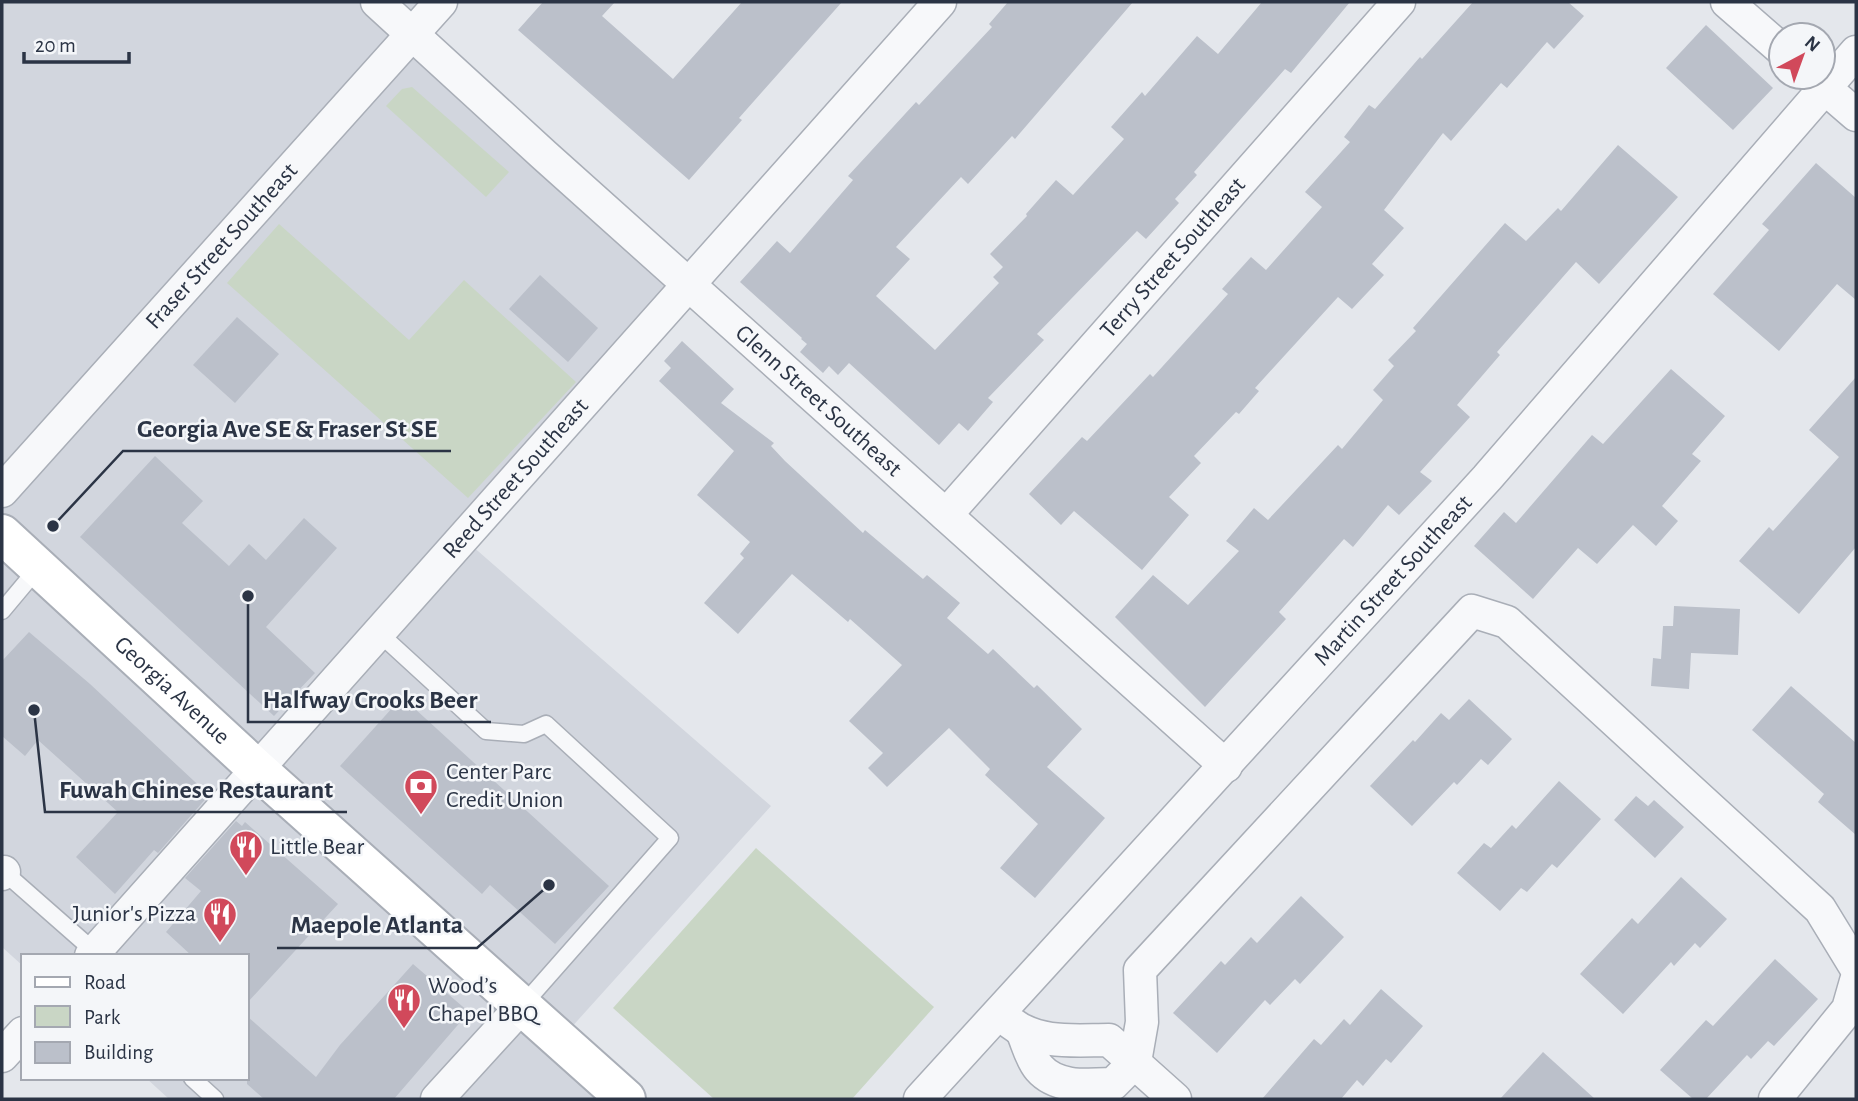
<svg xmlns="http://www.w3.org/2000/svg" width="1858" height="1101" font-family="'Alegreya Sans',sans-serif">
<rect width="100%" height="100%" fill="#e4e7ec"/>
<path fill="#d2d6de" d="M2 2H435L405 36 690 291 463 538 771 806 560 1040 626 1099H169L146 1078H247V956H23V966L2 947Z"/>
<g fill="#c9d6c5">
<path d="M412 87 509 172 486 197 386 106 402 89Z"/>
<path d="M279 224 409 340 464 280 576 382 468 498 227 283Z"/>
<path d="M756 848 934 1007 852 1099H714L613 1008Z"/>
</g>
<g fill="#bbc0ca">
<path d="M543 2H615L602 16 673 79 742 2H842L739 118 742 120 689 180 518 30Z"/>
<path d="M1008 2H1133L1015 139 1012 136 968 184 961 177 896 247 910 259 876 296 935 350 999 283 993 277 1003 267 990 254 1027 216 1026 214 1056 180 1073 195 1124 139 1111 127 1142 92 1145 96 1197 36 1218 54 1262 2H1350L1291 73 1285 69 1194 172 1197 175 1175 199 1179 203 1146 239 1137 231 1037 334 1044 340 988 398 993 402 968 431 959 423 939 445 849 363 838 375 829 366 823 373 800 352 807 344 801 339 802 338 740 282 777 241 790 253 853 180 848 176 916 102 919 105 992 27 989 24Z"/>
<path d="M1473 2H1568L1584 16 1554 49 1547 42 1507 88 1501 83 1451 141 1443 133 1384 210 1404 228 1372 264 1384 275 1352 309 1338 297 1255 388 1259 391 1239 414 1236 412 1194 456 1201 463 1169 497 1189 515 1142 570 1074 511 1061 525 1029 494 1082 437 1087 441 1150 374 1153 377 1228 294 1222 289 1251 257 1266 270 1322 207 1305 192 1350 142 1344 137 1369 105 1375 109 1420 57 1422 59Z"/>
<path d="M1706 25 1773 88 1733 130 1666 68Z"/>
<path d="M1618 145 1678 197 1599 284 1576 262 1497 352 1500 355 1457 405 1470 417 1420 472 1432 481 1399 515 1388 505 1353 547 1344 539 1279 612 1286 619 1205 707 1115 617 1153 575 1188 605 1239 551 1226 541 1254 508 1268 520 1338 445 1342 449 1383 400 1373 390 1394 366 1388 360 1416 331 1413 328 1505 223 1526 241 1558 208 1561 211Z"/>
<path d="M1816 163 1856 198V300L1837 284 1779 351 1713 294 1769 230 1762 224Z"/>
<path d="M540 275 598 328 568 362 509 309Z"/>
<path d="M237 317 279 354 235 403 193 365Z"/>
<path d="M682 341 734 389 721 403 774 443 771 446 785 461 863 533 865 530 923 579 927 575 960 603 947 618 988 654 993 649 1034 688 1037 685 1082 729 1047 767 1105 818 1035 898 1000 868 1038 824 985 775 990 769 949 728 887 787 868 768 883 753 849 721 902 665 850 619 848 622 792 574 738 634 704 603 744 558 740 554 750 542 697 495 734 451 659 381 671 368 664 361Z"/>
<path d="M1671 369 1725 416 1692 454 1701 461 1662 506 1678 521 1656 546 1633 525 1597 564 1578 548 1533 599 1474 546 1504 512 1516 523 1592 435 1603 444Z"/>
<path d="M1856 377V547L1799 614 1739 561 1769 527 1773 531 1839 457 1809 430Z"/>
<path d="M155 456 203 501 182 523 229 566 249 544 266 560 304 518 337 548 266 627 315 673 274 716 80 537Z"/>
<path d="M1674 606 1740 609 1738 655 1691 653 1689 689 1651 686 1653 658 1661 659 1663 626H1673Z"/>
<path d="M29 632 90 684 209 795 158 853 154 850 115 894 76 857 118 812 38 740 25 756 2 736V661Z"/>
<path d="M1791 686 1856 743V835L1818 802 1824 794 1752 730Z"/>
<path d="M402 697 609 886 555 944 490 885 482 894 340 766Z"/>
<path d="M1469 699 1512 739 1488 765 1481 759 1457 785 1454 782 1412 826 1370 786 1413 740 1415 742 1441 713 1449 720Z"/>
<path d="M1559 781 1601 819 1557 868 1552 864 1527 892 1521 888 1500 911 1457 873 1484 843 1491 848 1512 825 1516 829Z"/>
<path d="M1636 796 1648 806 1654 800 1684 827 1655 858 1614 820Z"/>
<path d="M236 821 242 826 245 822 338 904 247 1003V956H192L166 932 201 891 185 878Z"/>
<path d="M1681 877 1727 919 1700 948 1695 943 1674 966 1671 962 1623 1014 1580 974 1632 918 1638 924Z"/>
<path d="M1301 896 1344 937 1300 984 1295 979 1270 1005 1265 1000 1217 1053 1173 1013 1221 961 1225 965 1251 937 1257 943Z"/>
<path d="M1775 959 1818 999 1774 1046 1768 1041 1751 1059 1747 1055 1706 1099H1693L1660 1070 1706 1020 1713 1026Z"/>
<path d="M413 964 469 1012 394 1099H264L247 1084V1016L316 1077 340 1045Z"/>
<path d="M1381 989 1423 1026 1391 1063 1386 1059 1363 1086 1357 1080 1341 1099H1262L1314 1039 1321 1045 1344 1019 1350 1025Z"/>
<path d="M1543 1052 1595 1099H1500Z"/>
</g>
<g fill="none" stroke-linecap="round" stroke-linejoin="round">
<g stroke="#a9aeb7" stroke-width="19">
<g id="service">
<path d="M2 611 38 568"/>
<path d="M379 633 486 731 524 734 546 724 670 838 522 1006"/>
<path d="M4 872 95 952"/>
<path d="M192 1078 215 1099"/>
</g>
</g>
<g stroke="#a9aeb7" stroke-width="35">
<g id="minor">
<path id="s1" d="M377 2 544 155 1226 766"/>
<path d="M1727 2 1781 49"/>
<path d="M1812 77 1856 115"/>
<path id="s2" d="M2 491 441 2"/>
<path id="s3" d="M946 515 1399 2"/>
<path d="M2 874 4 872"/>
<path id="s4" d="M91 956 940 2"/>
<path d="M1011 1023C1039 1045 1076 1040 1109 1040L1175 1099"/>
<path d="M1022 1031C1027 1042 1031 1059 1039 1068 1057 1089 1089 1085 1113 1084L1135 1062 1142 1022 1140 970 1472 611 1507 622 1820 909 1856 968"/>
<path d="M2 1056 23 1033"/>
<path d="M437 1099 522 1006"/>
<path id="s5" d="M920 1099 1487 478 1856 52"/>
<path d="M1775 1099 1848 1009 1856 981"/>
</g>
</g>
<g stroke="#a9aeb7" stroke-width="42">
<g id="secondary">
<path id="s6" d="M2 534 257 769 626 1099"/>
</g>
</g>
<use href="#service" stroke="#f7f8fa" stroke-width="16"/>
<use href="#minor" stroke="#f7f8fa" stroke-width="32"/>
<use href="#secondary" stroke="#fff" stroke-width="38"/>
</g>
<defs>
<g id="bank-pin" transform="scale(1.75)"><path d="M0 17L-7.5 6A9.5 9.5 0 1 1 7.5 6Z" fill="#d1495b" stroke="#f4f6f9"/><path d="M-6-4H6V4H-6ZM0-2.3a2.3 2.3 0 1 0 0 4.6a2.3 2.3 0 1 0 0-4.6Z" fill="#fff"/></g>
<g id="restaurant-pin" transform="scale(1.75)"><path d="M0 17L-7.5 6A9.5 9.5 0 1 1 7.5 6Z" fill="#d1495b" stroke="#f4f6f9"/><path d="M-5-6h1v4h1v-4h1v4h1v-4h1v5L-1.5 .5V6h-2V.5L-5-1ZM5-6V6H3V1.5H1.5Q1.5-4 5-6Z" fill="#fff"/></g>
</defs>
<g fill-rule="evenodd">
<use href="#bank-pin" x="421" y="786"/>
<use href="#restaurant-pin" x="246" y="847"/>
<use href="#restaurant-pin" x="220" y="914"/>
<use href="#restaurant-pin" x="404" y="1000"/>
</g>
<g text-anchor="middle" dominant-baseline="central" stroke-width="5" stroke-linejoin="round" paint-order="stroke">
<g font-size="24" fill="#2b3445" stroke="#f4f6f9">
<text stroke="none"><textPath href="#s2" startOffset="329">Fraser Street Southeast</textPath></text>
<text stroke="none"><textPath href="#s3" startOffset="343">Terry Street Southeast</textPath></text>
<text stroke="none"><textPath href="#s1" startOffset="595">Glenn Street Southeast</textPath></text>
<text stroke="none"><textPath href="#s4" startOffset="639">Reed Street Southeast</textPath></text>
<text stroke="none"><textPath href="#s5" startOffset="702">Martin Street Southeast</textPath></text>
<text stroke="none"><textPath href="#s6" startOffset="231">Georgia Avenue</textPath></text>
</g>
<g font-size="24" fill="#2b3445" stroke="#f4f6f9" text-anchor="start">
<text x="446" y="772">Center Parc<tspan x="446" dy="28">Credit Union</tspan></text>
<text x="270" y="847">Little Bear</text>
<text x="196" y="914" text-anchor="end">Junior's Pizza</text>
<text x="428" y="986">Wood’s<tspan x="428" dy="28">Chapel BBQ</tspan></text>
</g>
</g>
<path fill="none" stroke="#2b3445" stroke-width="2.5" d="M53 526L123 451H451M248 596L248 722H491M34 710L45 812H347M549 885L477 948H277"/>
<g fill="#2b3445" stroke="#f4f6f9" stroke-width="2.5">
<circle cx="53" cy="526" r="7"/>
<circle cx="248" cy="596" r="7"/>
<circle cx="34" cy="710" r="7"/>
<circle cx="549" cy="885" r="7"/>
</g>
<g font-size="26" text-anchor="middle" font-weight="bold" fill="#2b3445" stroke="#f4f6f9" stroke-width="5" stroke-linejoin="round" paint-order="stroke">
<text x="287" y="437">Georgia Ave SE &amp; Fraser St SE</text>
<text x="370" y="708">Halfway Crooks Beer</text>
<text x="196" y="798">Fuwah Chinese Restaurant</text>
<text x="377" y="933">Maepole Atlanta</text>
</g>
<rect width="1858" height="1101" fill="none" stroke="#2b3445" stroke-width="7"/>
<rect x="21" y="954" width="228" height="126" fill="#f4f6f9" stroke="#a4a8b1" stroke-width="2"/>
<rect x="35" y="977" width="35" height="10" fill="#ffffff" stroke="#a4a8b1" stroke-width="2"/>
<text x="84" y="989" font-size="21" fill="#2b3445">Road</text>
<rect x="35" y="1006" width="35" height="21" fill="#c9d6c5" stroke="#a4a8b1" stroke-width="2"/>
<text x="84" y="1024" font-size="21" fill="#2b3445">Park</text>
<rect x="35" y="1042" width="35" height="21" fill="#bbc0ca" stroke="#a4a8b1" stroke-width="2"/>
<text x="84" y="1059" font-size="21" fill="#2b3445">Building</text>
<g transform="translate(1802 56) rotate(41)"><circle r="33" fill="#f4f6f9" stroke="#a4a8b1" stroke-width="2"/>
<path d="M0-5L12 26L0 18L-12 26Z" fill="#d1495b"/>
<text y="-10" font-size="19" font-weight="bold" text-anchor="middle" fill="#2b3445">N</text>
</g>
<path d="M24 52v10h105v-10" fill="none" stroke="#2b3445" stroke-width="3.5"/>
<text x="35" y="52" font-size="21" fill="#2b3445" stroke="#f4f6f9" stroke-width="5" paint-order="stroke">20 m</text>
</svg>
